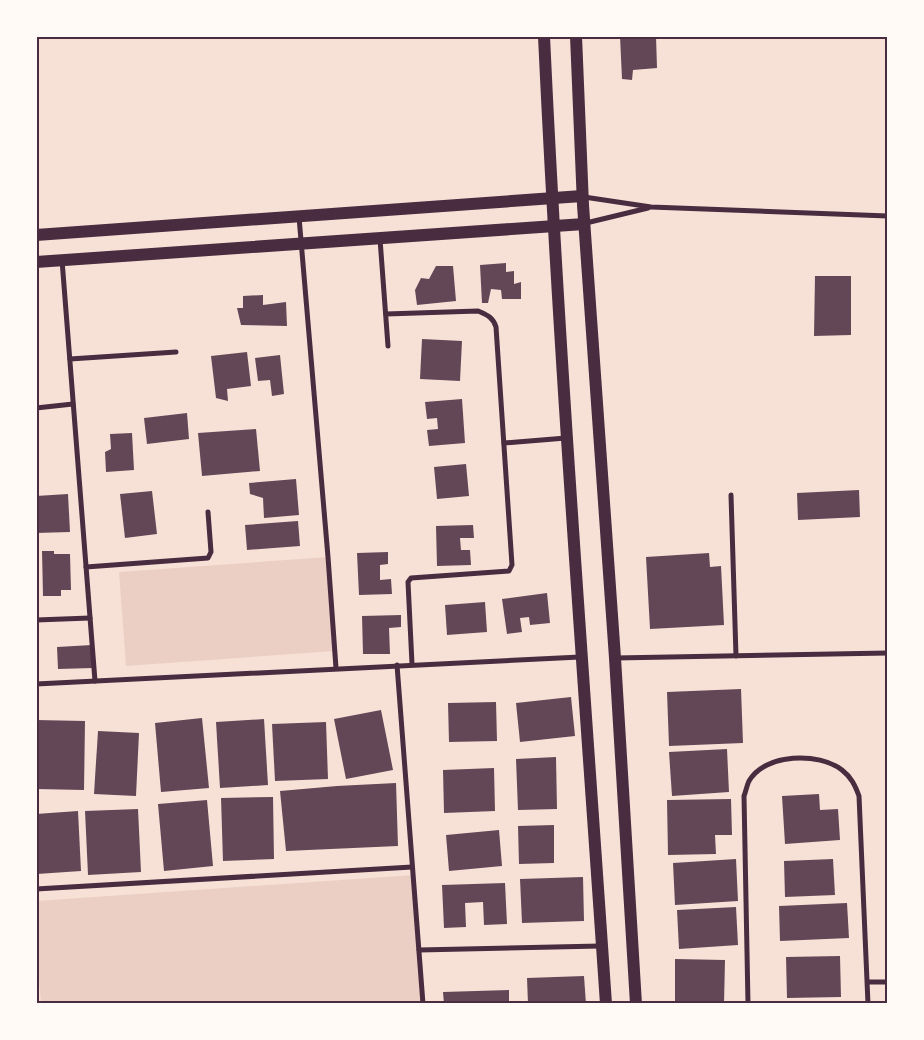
<svg xmlns="http://www.w3.org/2000/svg" width="924" height="1040" font-family="'Space Grotesk',sans-serif">
<rect width="100%" height="100%" fill="#f7e1d7"/>
<g fill="#ebcfc5">
<path d="M328 557 335 651 126 666 119 572Z"/>
<path d="M414 875 423 1004H41L36 942V901Z"/>
</g>
<g fill="#644757">
<path d="M620 36H656L657 68 633 70 632 80 622 79Z"/>
<path d="M506 263V272L514 271V284L521 282V299H502L501 290 491 289 488 303H482L480 265Z"/>
<path d="M436 266H453L456 301 417 305 415 290 421 278 429 279Z"/>
<path d="M815 276H851V335L814 336Z"/>
<path d="M263 295V305L286 302 287 326 241 325 237 308H243V296Z"/>
<path d="M422 339 462 341 460 381 420 379Z"/>
<path d="M247 352 251 386 227 389 228 401 216 398 211 356Z"/>
<path d="M280 355 284 394 272 396 270 380 258 381 255 358Z"/>
<path d="M462 399 465 443 429 446 427 430 438 429 437 418 427 419 425 402Z"/>
<path d="M187 413 189 439 147 444 144 418Z"/>
<path d="M256 429 260 471 202 476 198 433Z"/>
<path d="M132 433 134 470 106 472 105 452 111 449 110 434Z"/>
<path d="M466 464 469 496 437 499 434 467Z"/>
<path d="M296 479 299 515 264 518 263 498 250 494 249 483Z"/>
<path d="M859 490 860 517 798 520 797 493Z"/>
<path d="M152 491 157 534 125 538 120 494Z"/>
<path d="M68 494 70 532 36 533V496Z"/>
<path d="M298 521 300 546 247 550 245 525Z"/>
<path d="M473 525 474 538H460L461 550H470L471 565 437 566 436 526Z"/>
<path d="M42 551H54V554H70L71 590H61V596H43Z"/>
<path d="M388 552V564L380 565V580L391 579 392 594 359 595 357 553Z"/>
<path d="M709 553 710 567 721 566 724 625 650 629 646 557Z"/>
<path d="M547 593 550 623 530 625 529 617 520 618 522 632 507 634 502 599Z"/>
<path d="M485 602 487 632 447 635 445 605Z"/>
<path d="M401 615V627L389 628 390 654H363L362 616Z"/>
<path d="M92 645 93 668 58 669 57 647Z"/>
<path d="M741 689 743 743 669 746 667 692Z"/>
<path d="M571 697 575 736 520 742 516 703Z"/>
<path d="M496 702 497 741 449 742 448 703Z"/>
<path d="M381 710 393 770 346 779 334 719Z"/>
<path d="M202 718 209 788 161 792 155 723Z"/>
<path d="M264 719 268 785 220 788 216 722Z"/>
<path d="M36 720 85 721 84 790 36 789Z"/>
<path d="M326 722 328 779 275 781 272 724Z"/>
<path d="M98 731 139 733 136 796 94 794Z"/>
<path d="M727 749 729 792 672 796 669 752Z"/>
<path d="M556 757 557 809 518 810 516 759Z"/>
<path d="M494 768 495 811 444 813 443 770Z"/>
<path d="M396 783 398 846 286 851 280 791 337 786Z"/>
<path d="M819 794 820 810 838 809 840 840 785 844 782 796Z"/>
<path d="M273 797 274 859 223 861 221 798Z"/>
<path d="M731 799 732 835H715L716 854 668 855 667 800Z"/>
<path d="M207 800 213 866 164 871 158 804Z"/>
<path d="M138 809 141 872 88 875 85 811Z"/>
<path d="M78 811 81 871 37 874 36 814Z"/>
<path d="M554 825V863L519 864 518 826Z"/>
<path d="M499 830 502 866 449 871 446 835Z"/>
<path d="M736 859 738 901 675 905 673 863Z"/>
<path d="M833 859 835 895 785 897 784 861Z"/>
<path d="M583 877 584 921 522 923 520 879Z"/>
<path d="M505 883 507 924 484 925 483 902 465 903 466 927 444 928 442 885Z"/>
<path d="M847 903 849 938 780 941 779 906Z"/>
<path d="M736 907 738 945 679 949 677 910Z"/>
<path d="M840 956 841 997 787 998 786 957Z"/>
<path d="M675 959 725 960 724 1004H675Z"/>
<path d="M584 976 586 1004H528L527 978Z"/>
<path d="M509 990V1004H444L443 992Z"/>
</g>
<g fill="none" stroke-linecap="round" stroke-linejoin="round">
<g stroke="#4a2c40" stroke-width="5">
<path d="M584 197 651 207 888 216"/>
<path d="M299 217 328 557 336 668"/>
<path d="M586 223 648 208"/>
<path d="M380 239 388 346"/>
<path d="M62 260 95 681"/>
<path d="M386 314 478 311C487 315 493 317 496 327L512 565 509 571 411 578 408 582 412 664"/>
<path d="M70 359 176 352"/>
<path d="M36 408 73 404"/>
<path d="M504 443 566 438"/>
<path d="M731 495 736 656"/>
<path d="M86 567 208 558 211 552 208 512"/>
<path d="M36 620 90 618"/>
<path d="M615 658 888 653"/>
<path d="M397 665 423 1004"/>
<path d="M36 684 580 657"/>
<path d="M36 889 412 867"/>
<path d="M419 950 600 946"/>
<path d="M868 982H888"/>
<path d="M748 1004 744 796C746 791 747 785 749 781 765 753 819 752 842 770 851 777 855 785 859 796L868 1004"/>
</g>
<g stroke="#4a2c40" stroke-width="12">
<path d="M544 36C559 359 584 681 606 1004"/>
<path d="M576 36 583 205 615 658 636 1004"/>
<path d="M36 235 582 196"/>
<path d="M36 262 584 224"/>
</g>
</g>
<rect width="924" height="1040" fill="none" stroke="#fffaf5" stroke-width="75"/>
<rect x="38" y="38" width="848" height="964" fill="none" stroke="#4a2c40" stroke-width="2"/>
</svg>
